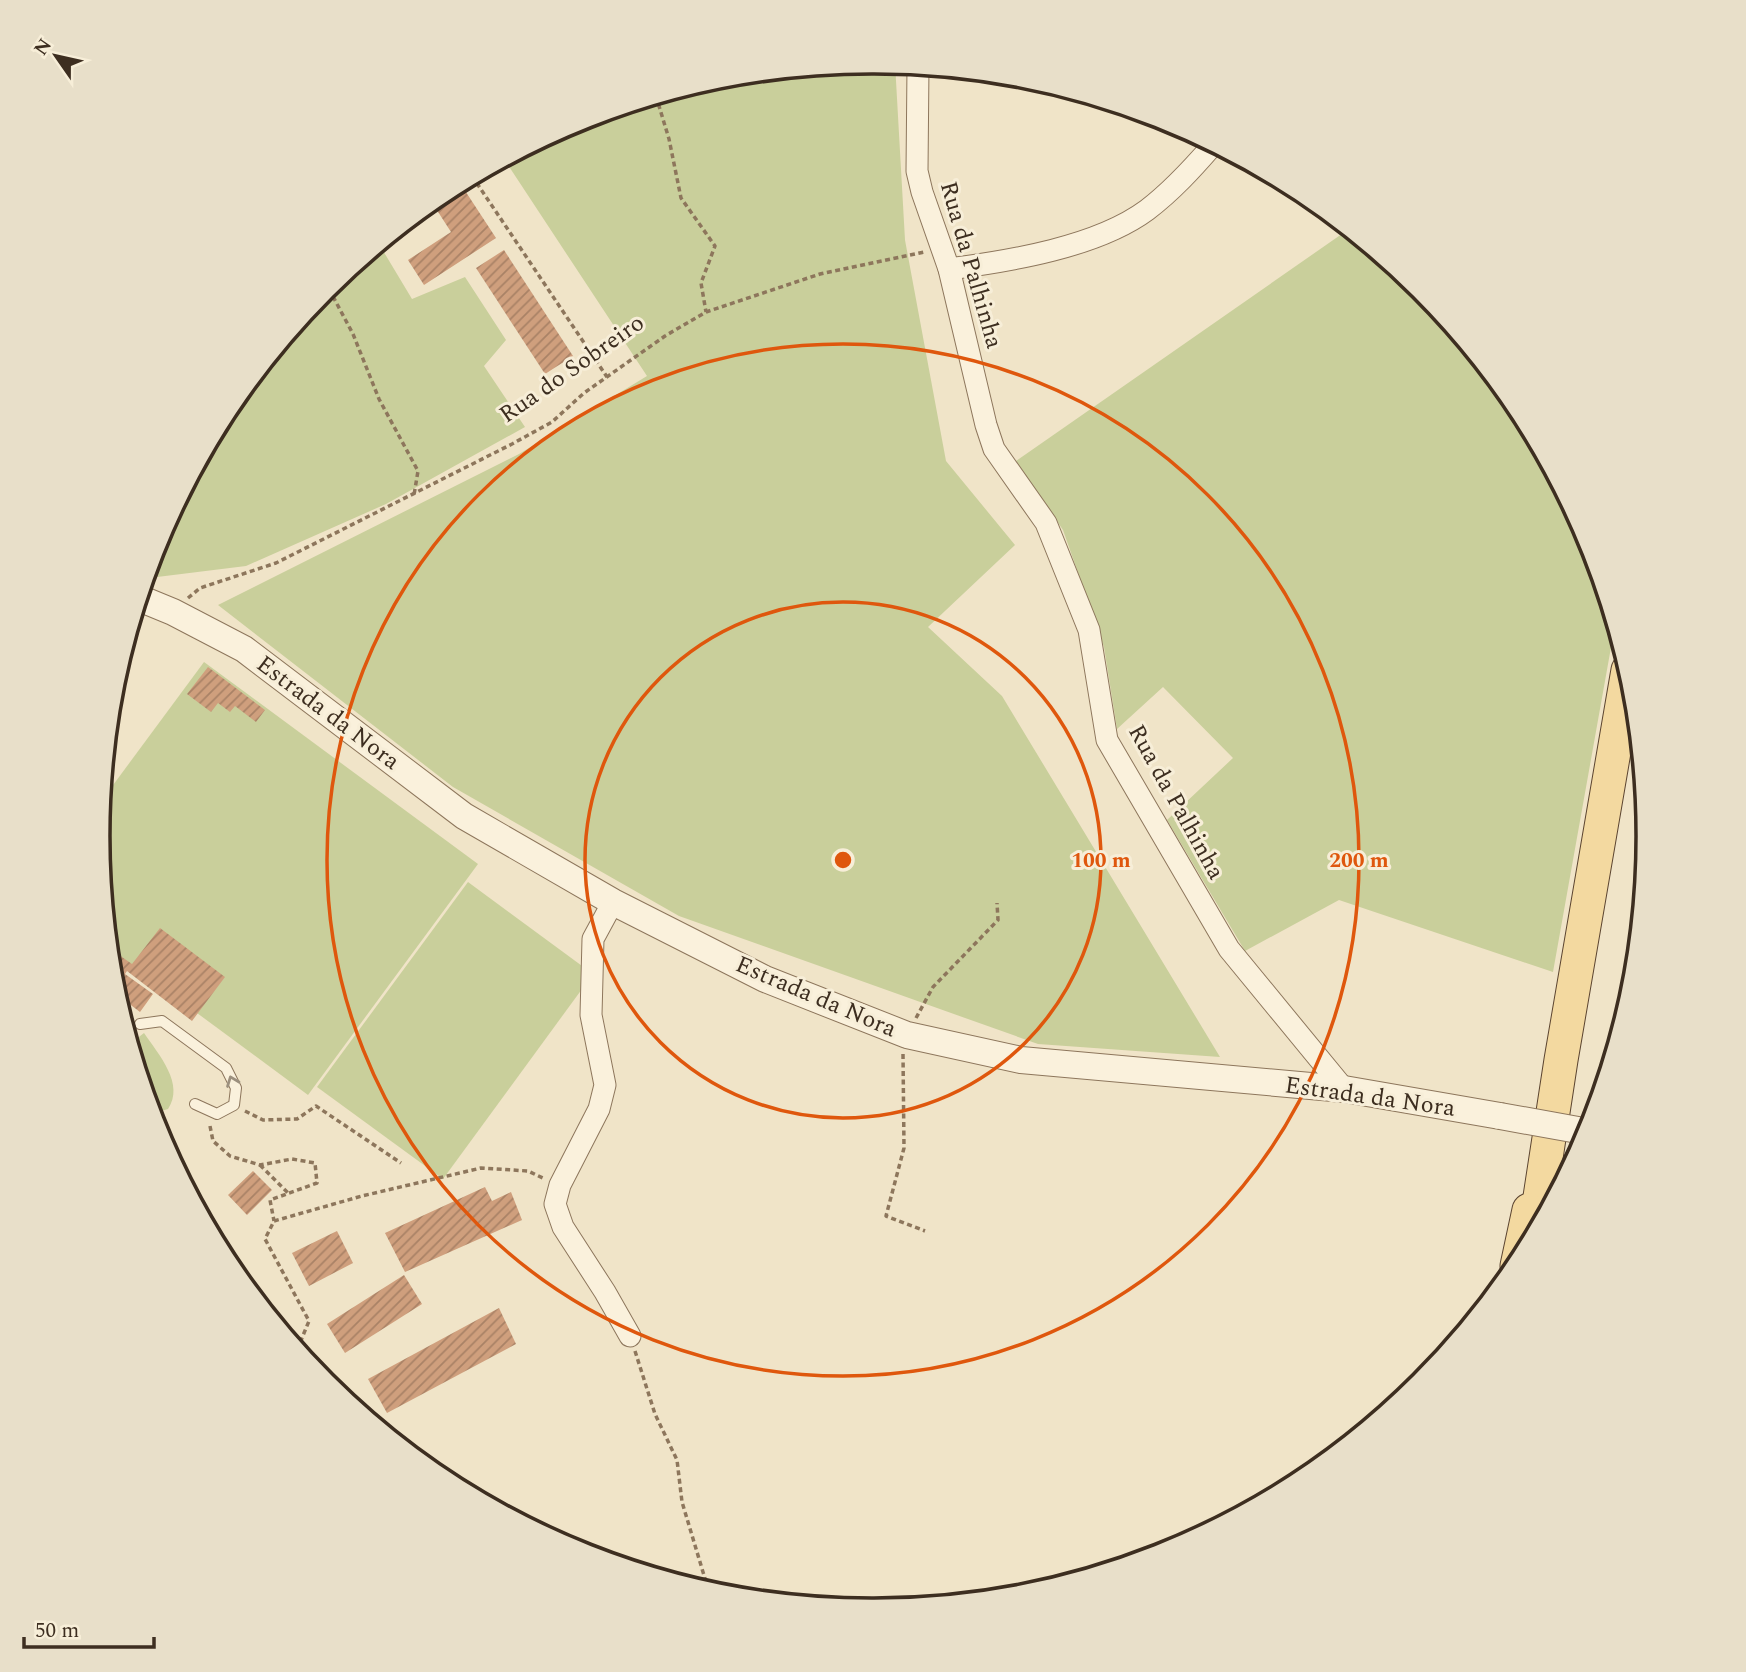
<svg xmlns="http://www.w3.org/2000/svg" width="1746" height="1672" font-family="Spectral,serif">
<defs>
<pattern id="building-hatch" width="6" height="6" patternUnits="userSpaceOnUse" patternTransform="scale(1.75)"><rect width="6" height="6" fill="#cf9f7d"/><path d="M-1 1l2-2M0 6l6-6M5 7l2-2" fill="none" stroke="#a98266"/></pattern>
</defs>
<rect width="100%" height="100%" fill="#f0e4c8"/>
<g fill="#c9cf9b">
<path d="M873 61 895 63 905 240 946 461 1015 545 928 627 1002 696 1220 1057 1038 1044 679 916 453 787 218 605 519 454 647 376 504 159 577 120 722 76Z"/>
<path d="M1349 229 1421 288 1517 406 1589 540 1615 625 1553 972 1339 900 1245 951 1167 820 1233 758 1163 687 1117 729 1104 647 1063 530 1016 461Z"/>
<path d="M379 244 412 299 465 277 506 340 484 366 525 427 386 504 246 566 149 578 146 576 157 539 229 405 325 288Z"/>
<path d="M204 662 478 864 308 1095 109 948 98 836 102 800Z"/>
<path d="M468 882 593 974 443 1179 317 1087Z"/>
<path d="M144 1033C159 1055 185 1084 168 1109L158 1112 150 1109 147 1099 155 1091 140 1077 130 1044Z"/>
</g>
<g fill="url(#building-hatch)">
<path d="M460 183 496 238 424 285 408 260 451 232 431 201Z"/>
<path d="M504 250 573 356 545 374 476 268Z"/>
<path d="M208 667 265 710 256 722 235 706 230 712 218 703 211 712 187 694Z"/>
<path d="M160 928 225 977 192 1021 127 971 125 974 153 994 140 1012 115 993 109 948 132 964Z"/>
<path d="M253 1171 272 1190 247 1215 228 1195Z"/>
<path d="M485 1187 492 1201 511 1192 522 1220 405 1272 385 1233Z"/>
<path d="M337 1231 353 1263 309 1286 292 1253Z"/>
<path d="M404 1275 422 1304 345 1353 327 1324Z"/>
<path d="M499 1308 516 1344 387 1413 368 1379Z"/>
</g>
<g fill="none" stroke-linecap="round" stroke-linejoin="round">
<g stroke="#8d765c" stroke-width="12">
<path id="service" d="M140 1024 162 1021 226 1068 236 1088 234 1105 217 1114 195 1104"/>
</g>
<g stroke="#8d765c" stroke-width="23">
<g id="minor">
<path d="M918 66 917 171 922 192 949 269 986 425 994 449 1046 523 1089 630 1107 740 1229 949 1344 1089"/>
<path d="M949 269C1010 261 1097 247 1147 210 1172 191 1192 169 1212 146"/>
<path d="M613 902 593 939 591 1015 605 1085 599 1109 560 1185 555 1204 563 1227 605 1292 630 1336"/>
</g>
</g>
<g stroke="#8d765c" stroke-width="28">
<path id="tertiary" d="M139 598 173 612 244 649 464 816 613 902 765 979 907 1035 1021 1060 1344 1089 1500 1116"/>
</g>
<g stroke="#5b4430" stroke-width="35">
<g id="primary">
<path d="M1534 1236 1561 1060 1628 670"/>
<path d="M1517 1266 1529 1210"/>
</g>
</g>
<g stroke="#8d765c" stroke-width="3.5" stroke-dasharray="5 3.5" stroke-linecap="butt">
<path d="M656 96 669 139 681 198 715 246 701 283 706 312"/>
<path d="M472 176 607 377"/>
<path d="M329 289 353 334 379 399 418 471 414 495"/>
<path d="M188 598 200 588 276 563 512 444 552 422 584 393 665 336 706 312 820 274 924 252"/>
<path d="M916 1018 933 987 998 920 997 903"/>
<path d="M903 1054 904 1148 886 1216 925 1231"/>
<path d="M245 1111 263 1120 297 1119 316 1106 401 1163"/>
<path d="M210 1126 213 1141 230 1156 260 1165 292 1159 315 1163 317 1183 270 1200 274 1221"/>
<path d="M260 1165 288 1193"/>
<path d="M297 1350 309 1321 265 1239 274 1221 362 1196 481 1168 528 1171 545 1179"/>
<path d="M635 1351 655 1414 677 1460 682 1502 709 1592"/>
</g>
<use href="#service" stroke="#faf1dc" stroke-width="10"/>
<use href="#minor" stroke="#faf1dc" stroke-width="21"/>
<use href="#tertiary" stroke="#faf1dc" stroke-width="26"/>
<use href="#primary" stroke="#f3d9a0" stroke-width="33"/>
<g stroke="#8d765c" stroke-width="28" stroke-linecap="butt">
<path id="tertiary-bridge" d="M1500 1116 1589 1132"/>
</g>
<use href="#tertiary-bridge" stroke="#faf1dc" stroke-width="26"/>
</g>
<defs><path id="oneway-chevron" d="M-2-3.5L2.5 0L-2 3.5" fill="none" stroke-width="1.6" stroke-linecap="round" stroke-linejoin="round" transform="scale(1.75)"/></defs>
<use stroke="#9c907e" href="#oneway-chevron" transform="translate(232 1081) rotate(-111)"/>
<g fill="none" stroke="#df570d" stroke-width="3.5">
<circle cx="843" cy="860" r="258"/>
<circle cx="843" cy="860" r="516"/>
</g>
<g text-anchor="middle" dominant-baseline="central" stroke-width="6" stroke-linejoin="round" paint-order="stroke">
<g font-size="24" fill="#3d2e20" stroke="#f7eed8">
<text transform="translate(971 265) rotate(74)">Rua da Palhinha</text>
<text transform="translate(572 369) rotate(-35)">Rua do Sobreiro</text>
<text transform="translate(328 713) rotate(37)">Estrada da Nora</text>
<text transform="translate(1176 802) rotate(61)">Rua da Palhinha</text>
<text transform="translate(816 997) rotate(23)">Estrada da Nora</text>
<text transform="translate(1370 1097) rotate(8)">Estrada da Nora</text>
</g>
</g>
<path d="M0 0H1746V1672H0ZM872 74H874A762 762 0 0 1 1636 836V836A762 762 0 0 1 874 1598H872A762 762 0 0 1 110 836V836A762 762 0 0 1 872 74Z" fill="#e8dfc9" fill-rule="evenodd"/>
<path fill="none" stroke="#3d2e20" stroke-width="3.5" d="M872 74H874A762 762 0 0 1 1636 836V836A762 762 0 0 1 874 1598H872A762 762 0 0 1 110 836V836A762 762 0 0 1 872 74Z"/>
<circle cx="843" cy="860" r="10" fill="#df570d" stroke="#f7eed8" stroke-width="3.5"/>
<g font-size="21" text-anchor="middle" font-weight="bold" fill="#df570d" stroke="#f7eed8" stroke-width="6" stroke-linejoin="round" paint-order="stroke">
<text x="1101" y="867">100 m</text>
<text x="1359" y="867">200 m</text>
</g>
<g transform="translate(56 56) rotate(304)" stroke="#f7eed8" stroke-width="5" paint-order="stroke">
<path d="M0-5L12 26L0 18L-12 26Z" fill="#3d2e20"/>
<text y="-10" font-size="19" font-weight="bold" text-anchor="middle" fill="#3d2e20">N</text>
</g>
<path d="M24 1637v10h130v-10" fill="none" stroke="#3d2e20" stroke-width="3.5"/>
<text x="35" y="1637" font-size="21" fill="#3d2e20" stroke="#f7eed8" stroke-width="5" paint-order="stroke">50 m</text>
</svg>
